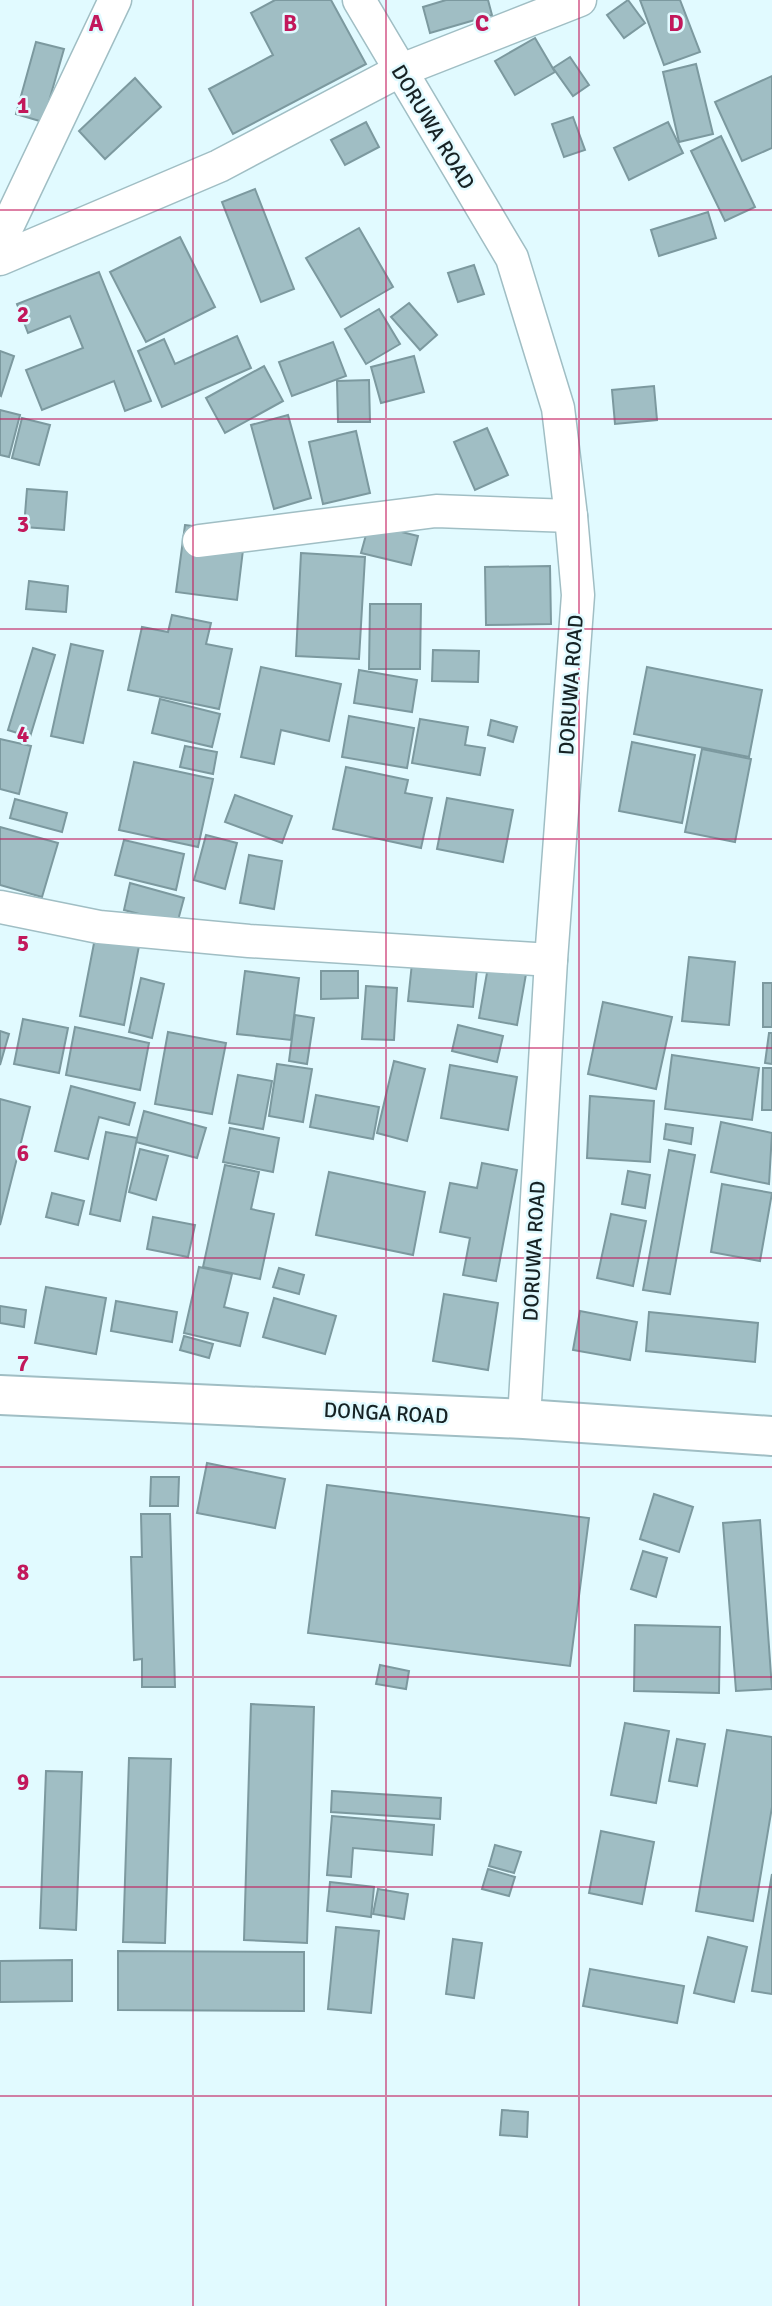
<svg xmlns="http://www.w3.org/2000/svg" width="772" height="2306" font-family="Signika,sans-serif">
<rect width="100%" height="100%" fill="#e1faff"/>
<g fill="#a0bec4" stroke="#7c999f" stroke-width="2">
<path d="M275 0H331L366 64 233 134 209 89 273 55 251 13Z"/>
<path d="M446 0H488L492 15 430 33 423 7Z"/>
<path d="M628 0 645 23 624 38 607 15Z"/>
<path d="M640 0H680L700 52 664 65Z"/>
<path d="M535 38 555 72 515 95 495 61Z"/>
<path d="M36 42 64 49 43 122 16 114Z"/>
<path d="M570 57 589 85 573 96 553 68Z"/>
<path d="M696 64 713 134 679 142 663 72Z"/>
<path d="M772 76V148L742 161 715 102Z"/>
<path d="M135 78 161 107 105 159 79 131Z"/>
<path d="M573 117 585 150 564 157 552 124Z"/>
<path d="M366 122 379 147 345 165 331 140Z"/>
<path d="M668 122 683 153 629 180 614 148Z"/>
<path d="M721 136 755 207 725 221 691 151Z"/>
<path d="M255 189 294 289 261 302 222 202Z"/>
<path d="M708 212 716 238 659 256 651 230Z"/>
<path d="M359 228 393 287 341 317 306 258Z"/>
<path d="M180 237 215 307 146 342 110 272Z"/>
<path d="M474 265 484 294 458 302 448 273Z"/>
<path d="M99 272 151 401 125 411 114 381 42 410 26 370 83 348 70 316 28 333 17 304Z"/>
<path d="M409 303 437 335 420 350 391 317Z"/>
<path d="M379 309 400 344 366 364 345 329Z"/>
<path d="M237 336 251 368 162 407 138 351 164 339 175 364Z"/>
<path d="M333 342 346 376 292 396 279 362Z"/>
<path d="M0 351 14 356 1 396 0 395Z"/>
<path d="M414 356 424 392 381 403 371 367Z"/>
<path d="M264 366 283 401 225 433 206 398Z"/>
<path d="M369 380 370 422H338L337 381Z"/>
<path d="M654 386 657 420 615 424 612 390Z"/>
<path d="M0 410 20 415 9 457 0 455Z"/>
<path d="M288 415 311 498 274 509 251 425Z"/>
<path d="M22 418 50 425 39 465 12 458Z"/>
<path d="M487 428 508 475 475 490 454 442Z"/>
<path d="M356 431 370 493 323 504 309 442Z"/>
<path d="M27 489 67 492 64 530 24 527Z"/>
<path d="M369 524 418 536 411 565 361 553Z"/>
<path d="M185 525 245 533 237 600 176 592Z"/>
<path d="M301 553 365 557 359 659 296 656Z"/>
<path d="M550 566 551 624 486 625 485 567Z"/>
<path d="M29 581 68 586 66 612 26 609Z"/>
<path d="M370 604H421L420 669H369Z"/>
<path d="M172 615 211 623 206 644 232 649 219 709 128 690 142 627 168 632Z"/>
<path d="M71 644 103 651 83 743 51 736Z"/>
<path d="M33 648 55 655 30 737 8 730Z"/>
<path d="M433 650 479 651 478 682 432 681Z"/>
<path d="M261 667 341 684 329 741 281 730 274 764 241 757Z"/>
<path d="M647 667 762 690 749 757 634 734Z"/>
<path d="M359 670 417 680 412 712 354 703Z"/>
<path d="M160 699 220 714 212 747 152 733Z"/>
<path d="M349 716 414 728 407 768 342 757Z"/>
<path d="M420 719 468 727 465 745 485 748 480 775 412 763Z"/>
<path d="M491 720 517 727 513 742 488 735Z"/>
<path d="M0 739 31 746 19 794 0 789Z"/>
<path d="M632 742 695 755 682 823 619 811Z"/>
<path d="M185 746 217 752 213 774 180 767Z"/>
<path d="M702 749 751 759 735 842 685 832Z"/>
<path d="M134 762 213 779 198 847 119 830Z"/>
<path d="M346 767 408 780 405 793 432 798 421 848 333 829Z"/>
<path d="M235 795 292 816 282 843 225 822Z"/>
<path d="M447 798 513 810 503 862 437 849Z"/>
<path d="M15 799 67 813 62 832 10 818Z"/>
<path d="M0 827 58 843 42 897 0 885Z"/>
<path d="M206 835 237 843 225 889 194 880Z"/>
<path d="M124 840 184 854 176 890 115 875Z"/>
<path d="M249 855 282 861 274 909 240 903Z"/>
<path d="M130 883 184 898 177 924 124 910Z"/>
<path d="M95 938 139 946 124 1025 80 1016Z"/>
<path d="M689 957 735 962 729 1025 682 1021Z"/>
<path d="M412 963 477 970 473 1007 408 1001Z"/>
<path d="M488 967 526 974 517 1025 479 1018Z"/>
<path d="M245 971 299 978 291 1040 237 1034Z"/>
<path d="M321 971H358V998L321 999Z"/>
<path d="M141 978 164 984 152 1038 129 1032Z"/>
<rect x="763" y="983" width="9" height="44"/>
<path d="M366 986 397 988 394 1040 362 1039Z"/>
<path d="M603 1002 672 1017 656 1089 588 1074Z"/>
<path d="M295 1015 314 1018 307 1064 289 1061Z"/>
<path d="M23 1019 68 1028 59 1073 14 1064Z"/>
<path d="M458 1025 503 1036 497 1062 452 1051Z"/>
<path d="M75 1027 149 1043 140 1090 66 1075Z"/>
<path d="M0 1031 9 1034 0 1065Z"/>
<path d="M168 1032 226 1043 212 1114 155 1104Z"/>
<path d="M769 1033H772V1064L765 1063Z"/>
<path d="M672 1055 759 1068 752 1120 665 1109Z"/>
<path d="M394 1061 425 1069 407 1141 377 1133Z"/>
<path d="M277 1064 312 1069 303 1122 269 1116Z"/>
<path d="M450 1065 517 1077 508 1130 441 1118Z"/>
<path d="M763 1068H772V1110H762Z"/>
<path d="M238 1075 272 1081 263 1129 229 1123Z"/>
<path d="M71 1086 135 1103 129 1125 99 1117 88 1159 55 1151Z"/>
<path d="M316 1095 379 1107 373 1139 310 1127Z"/>
<path d="M590 1096 654 1101 650 1162 587 1158Z"/>
<path d="M0 1099 30 1107 0 1225Z"/>
<path d="M144 1111 206 1128 197 1158 136 1142Z"/>
<path d="M721 1122 772 1133 769 1184 711 1172Z"/>
<path d="M666 1124 693 1128 691 1144 664 1139Z"/>
<path d="M230 1128 279 1138 273 1172 223 1162Z"/>
<path d="M106 1132 137 1138 120 1221 90 1214Z"/>
<path d="M140 1149 168 1156 156 1200 129 1192Z"/>
<path d="M669 1150 695 1155 670 1294 643 1290Z"/>
<path d="M482 1163 517 1170 496 1281 463 1275 470 1238 440 1232 450 1183 477 1188Z"/>
<path d="M225 1165 259 1172 251 1209 274 1214 260 1279 203 1267Z"/>
<path d="M628 1171 650 1175 645 1208 622 1204Z"/>
<path d="M329 1172 425 1192 413 1255 316 1235Z"/>
<path d="M722 1184 772 1193 760 1261 711 1252Z"/>
<path d="M52 1193 84 1201 78 1225 46 1217Z"/>
<path d="M611 1214 646 1221 633 1286 597 1278Z"/>
<path d="M153 1217 195 1225 188 1257 147 1249Z"/>
<path d="M199 1267 232 1274 224 1307 248 1313 240 1346 184 1333Z"/>
<path d="M279 1268 304 1275 299 1294 273 1287Z"/>
<path d="M46 1287 106 1298 96 1354 35 1343Z"/>
<path d="M444 1294 498 1303 488 1370 433 1361Z"/>
<path d="M274 1298 336 1316 325 1354 263 1337Z"/>
<path d="M116 1301 177 1312 172 1342 111 1331Z"/>
<path d="M0 1306 26 1310 24 1327 0 1323Z"/>
<path d="M580 1311 637 1322 630 1360 573 1350Z"/>
<path d="M649 1312 758 1323 755 1362 646 1351Z"/>
<path d="M184 1336 213 1344 209 1358 180 1350Z"/>
<path d="M207 1463 285 1479 275 1528 197 1513Z"/>
<path d="M151 1477H179L178 1506H150Z"/>
<path d="M327 1485 589 1518 570 1666 308 1633Z"/>
<path d="M654 1494 693 1507 679 1552 640 1539Z"/>
<path d="M141 1514H170L175 1687H142V1659L134 1660 131 1557H142Z"/>
<path d="M760 1520 772 1689 736 1691 723 1523Z"/>
<path d="M643 1551 667 1558 656 1597 631 1589Z"/>
<path d="M635 1625 720 1627 719 1693 634 1691Z"/>
<path d="M380 1665 409 1671 406 1689 376 1684Z"/>
<path d="M251 1704 314 1707 307 1943 244 1940Z"/>
<path d="M625 1723 669 1731 656 1803 611 1795Z"/>
<path d="M727 1730 772 1737V1807L753 1921 696 1911Z"/>
<path d="M677 1739 705 1744 697 1786 669 1781Z"/>
<path d="M129 1758 171 1759 165 1943 123 1942Z"/>
<path d="M46 1771 82 1772 76 1930 40 1928Z"/>
<path d="M332 1791 441 1798 440 1819 331 1812Z"/>
<path d="M332 1816 434 1825 432 1855 353 1848 351 1877 327 1875Z"/>
<path d="M601 1831 654 1842 642 1904 589 1893Z"/>
<path d="M495 1845 521 1852 514 1873 489 1866Z"/>
<path d="M488 1869 515 1877 509 1896 482 1889Z"/>
<path d="M772 1874V1994L752 1991Z"/>
<path d="M330 1882 374 1887 371 1917 327 1911Z"/>
<path d="M378 1889 408 1894 404 1919 373 1914Z"/>
<path d="M336 1927 379 1931 371 2013 328 2009Z"/>
<path d="M708 1937 747 1947 734 2002 694 1993Z"/>
<path d="M453 1939 482 1943 474 1998 446 1994Z"/>
<path d="M118 1951 304 1952V2011L118 2010Z"/>
<path d="M72 1960V2001L0 2002V1961Z"/>
<path d="M590 1969 684 1986 677 2023 583 2006Z"/>
<path d="M502 2110 528 2112 527 2137 500 2135Z"/>
</g>
<g fill="none" stroke-linecap="round" stroke-linejoin="round">
<g stroke="#a0bec4" stroke-width="35">
<g id="street">
<path d="M359 0 512 258 558 408 571 516 578 595 551 960 524 1419"/>
<path d="M0 242 115 0"/>
<path d="M0 259 219 166 399 71 580 0"/>
<path d="M199 541 436 511 571 516"/>
<path d="M0 907 99 927 249 941 551 960"/>
</g>
</g>
<g stroke="#a0bec4" stroke-width="42">
<path id="secondary" d="M0 1395 524 1419 772 1436"/>
</g>
<use href="#street" stroke="#fff" stroke-width="32"/>
<use href="#secondary" stroke="#fff" stroke-width="38"/>
</g>
<path fill="none" stroke="#c2185b" stroke-width="2" stroke-opacity="0.55" d="M193 0V2306M386 0V2306M579 0V2306M0 210H772M0 419H772M0 629H772M0 839H772M0 1048H772M0 1258H772M0 1467H772M0 1677H772M0 1887H772M0 2096H772"/>
<g text-anchor="middle" dominant-baseline="central" stroke-width="5" stroke-linejoin="round" paint-order="stroke">
<g font-size="21" fill="#162224" stroke="#e1faff">
<text transform="translate(433 127) rotate(59)">DORUWA ROAD</text>
<text transform="translate(571 685) rotate(-86)">DORUWA ROAD</text>
<text transform="translate(534 1251) rotate(-87)">DORUWA ROAD</text>
<text transform="translate(386 1413) rotate(3)">DONGA ROAD</text>
</g>
</g>
<g font-size="23" text-anchor="middle" font-weight="bold" fill="#c2185b" stroke="#e1faff" stroke-width="5" stroke-linejoin="round" paint-order="stroke">
<text x="96" y="31">A</text>
<text x="290" y="31">B</text>
<text x="482" y="31">C</text>
<text x="676" y="31">D</text>
<text x="23" y="113">1</text>
<text x="23" y="322">2</text>
<text x="23" y="532">3</text>
<text x="23" y="742">4</text>
<text x="23" y="951">5</text>
<text x="23" y="1161">6</text>
<text x="23" y="1371">7</text>
<text x="23" y="1580">8</text>
<text x="23" y="1790">9</text>
</g>
</svg>
